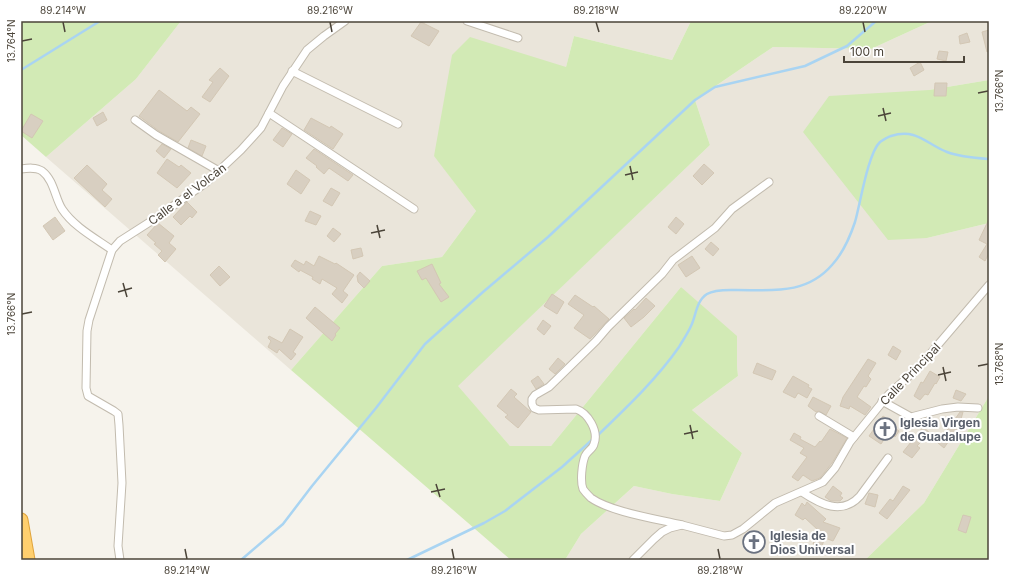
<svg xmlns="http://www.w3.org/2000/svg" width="1010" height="581" font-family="Inter,sans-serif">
<rect width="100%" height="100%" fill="#f6f3ec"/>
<g fill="#eae5da">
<path d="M181 21H691L672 60 574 36 566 67 434 155 476 211 442 257 382 266 291 370 46 157 136 79Z"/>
<path d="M932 21H989V80L929 90 927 238 989 223V396L924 503 865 560H565L581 534 634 486 672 494 720 501 742 453 692 410 738 376 737 366 681 287 551 446H510L457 386 710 145 695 100 773 47 871 49Z"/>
</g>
<g fill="#d2eab5">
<path d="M21 21H181L136 79 46 157 21 135Z"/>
<path d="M691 21H932L871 49 773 47 695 100 710 145 458 386 510 446H551L681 287 737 336V366L738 376 692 410 742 453 720 501 672 494 634 486 581 534 565 560H511L291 370 382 266 442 257 476 211 434 156 452 55 470 37 566 67 574 36 672 60Z"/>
<path d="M989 80V223L927 238 888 240 803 132 829 96 929 90Z"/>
<path d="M989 396V560H865L924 503Z"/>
</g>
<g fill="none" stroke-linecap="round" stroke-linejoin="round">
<g stroke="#a9d4f2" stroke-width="2.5">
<path d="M21 70 100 21"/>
<path d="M597 436C625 409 656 380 679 347 683 340 688 333 691 326 696 316 696 301 707 294 715 289 728 290 737 290 772 290 806 295 832 265 843 253 850 237 855 222 860 205 868 153 880 142 883 140 888 137 891 136 917 128 926 144 947 152 960 157 975 158 989 159"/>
<path d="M241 560 283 524 312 486 376 408 425 344 483 292 548 237 695 100 715 87 805 66 847 46 876 21"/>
<path d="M407 560 484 523 505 511 562 467 593 439"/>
</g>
</g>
<g fill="#d8cfc1" stroke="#d3c7b4">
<path d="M421 22 439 31 429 46 411 36Z"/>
<path d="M989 30V51L987 52 982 32Z"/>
<path d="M967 33 970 42 960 44 959 36Z"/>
<path d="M939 51 948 52 946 61 937 59Z"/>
<path d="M920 62 924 70 914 76 910 68Z"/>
<path d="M220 68 229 76 210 102 202 97 213 82 209 80Z"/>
<path d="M935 83H947L946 96H934Z"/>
<path d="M159 90 187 111 191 107 200 114 178 142 159 131 139 116Z"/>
<path d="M103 112 107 120 97 126 93 118Z"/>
<path d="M31 114 43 121 32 138 21 131Z"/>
<path d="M311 118 330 128 331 126 343 134 333 149 304 130Z"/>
<path d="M282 128 292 134 283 147 273 140Z"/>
<path d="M191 140 206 146 202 156 188 148Z"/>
<path d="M162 144 171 149 164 158 156 151Z"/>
<path d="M314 149 353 175 348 181 329 168 324 174 316 167 317 166 306 158Z"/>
<path d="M167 159 179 167 181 165 191 173 177 188 157 173Z"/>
<path d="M704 164 714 173 702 185 693 176Z"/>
<path d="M87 165 107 184 102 190 112 199 105 207 74 178Z"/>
<path d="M296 170 310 180 301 194 287 184Z"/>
<path d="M331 188 340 193 332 206 323 201Z"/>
<path d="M187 202 197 212 192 218 190 216 181 225 173 217Z"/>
<path d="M310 211 321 216 316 225 305 221Z"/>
<path d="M55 217 65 231 53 240 43 226Z"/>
<path d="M676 217 684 224 676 234 668 227Z"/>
<path d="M989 219V253L985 261 979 257 987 244 979 240Z"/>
<path d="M158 223 174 236 169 243 176 249 165 262 158 255 162 251 154 244 156 243 147 235Z"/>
<path d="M333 228 341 234 334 242 327 236Z"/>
<path d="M711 242 719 249 713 256 705 249Z"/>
<path d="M361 248 363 256 353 259 351 250Z"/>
<path d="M319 256 335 264 336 263 354 275 343 291 348 295 342 303 332 294 337 288 322 279 320 284 312 279 313 277 300 270 299 272 291 266 295 260 304 265 306 261 314 266Z"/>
<path d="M692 256 700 268 686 277 678 265Z"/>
<path d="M432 264 441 283 439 284 449 297 441 302 426 278 422 280 417 271Z"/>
<path d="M219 266 230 277 220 286 210 275Z"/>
<path d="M360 272 370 281 364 288 358 282 357 276Z"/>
<path d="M552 294 564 302 557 314 544 306Z"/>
<path d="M575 295 593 307 594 306 609 319 590 339 574 328 584 315 568 304Z"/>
<path d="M646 298 655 306 644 317 631 327 624 318 634 309 635 310Z"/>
<path d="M315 307 340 328 335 334 336 335 332 341 306 318Z"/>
<path d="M543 320 551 326 544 335 537 329Z"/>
<path d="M290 329 303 337 293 352 296 354 291 360 279 349 277 353 268 347 271 341 268 338 269 336 282 343Z"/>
<path d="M893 346 901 351 896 360 888 355Z"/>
<path d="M558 358 565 364 555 374 549 369Z"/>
<path d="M868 359 876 363 868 376 871 379 866 387 864 386 857 397 871 407 865 415 850 406 849 409 840 406 843 397Z"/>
<path d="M757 363 776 371 772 380 753 373Z"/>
<path d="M930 371 940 377 936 384 935 383 928 395 925 394 920 400 914 396 921 382 923 383Z"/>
<path d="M538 376 544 384 536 389 531 381Z"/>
<path d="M793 376 809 385 808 387 812 389 807 398 798 393 795 398 783 392Z"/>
<path d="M511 389 517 394 514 397 531 412 518 428 505 417 508 415 497 406Z"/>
<path d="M956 390 966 394 961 401 953 398Z"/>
<path d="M813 397 831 406 826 415 819 411 816 412 808 406Z"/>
<path d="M960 412H963L957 433 955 432 944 448 938 443Z"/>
<path d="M883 416 895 424 893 427 899 431 895 437 889 432 881 444 869 436Z"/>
<path d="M923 427 930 433 917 446 920 448 912 458 903 452Z"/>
<path d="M830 429 847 438 832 463 820 478 812 481 803 475 798 481 792 477 807 457 800 453 804 448 790 440 794 433 801 437 800 439 815 447 820 441 821 442Z"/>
<path d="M833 486 842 493 840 496 843 498 840 501H831L825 497Z"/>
<path d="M903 486 910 490 887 519 879 513 890 499 893 501Z"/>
<path d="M869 493 878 495 875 507 865 504Z"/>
<path d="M807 502 826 519 823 522 840 528 833 541 825 538 821 548 813 544 818 530 805 518 803 520 795 515 802 503 805 506Z"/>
<path d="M963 515 971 517 966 533 958 530Z"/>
<path d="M758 533 765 537 756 553 749 549 750 547 746 544 749 538 753 541Z"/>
</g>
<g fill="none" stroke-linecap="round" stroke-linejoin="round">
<g stroke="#c2bbae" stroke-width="9">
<g id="street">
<path d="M467 21 518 38"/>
<path d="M292 71 398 124"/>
<path d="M269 113 414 209"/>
<path d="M135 120 156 135 219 171"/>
<path d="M21 169C28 168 36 167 42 171 54 180 55 198 62 209 74 227 95 238 112 250"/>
<path d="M882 401 911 417 942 409 958 407 978 408"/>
<path d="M819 416 854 437"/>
<path d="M802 492C820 504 842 516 860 496L888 458"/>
<path d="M682 525C657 519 611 512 591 498 589 496 585 492 583 489 580 481 582 464 585 456 587 451 593 449 594 444 599 431 588 413 576 409L539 410 534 408 532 404V399L535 395 549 387 596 341 608 327 662 274 673 260 715 228 732 209 769 182"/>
<path d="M120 560 118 546 122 483 119 425 118 414 114 411 88 396 86 388 87 331 89 320 112 250 120 241 156 218 207 182 241 150 261 128 283 86 307 50 324 36 345 21"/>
<path d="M633 560 654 539 662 532 670 528 682 525 724 536 732 535 743 529 775 503 823 482 835 468 850 442 889 394 919 367 989 285"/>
</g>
</g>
<g stroke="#e0a43c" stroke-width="15">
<path id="highway" d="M21 520 28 560"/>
</g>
<use href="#street" stroke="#fff" stroke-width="7"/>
<use href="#highway" stroke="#ffcf6e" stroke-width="13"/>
</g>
<path fill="none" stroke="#4b4439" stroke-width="1.5" d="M63 22 65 32M330 22 332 32M596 22 599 32M863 22 865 32M22 41 32 39M978 93 988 91M883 108 886 121M878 116 891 113M630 166 633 180M625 175 638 172M377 225 380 238M371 233 385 230M123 283 127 297M118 292 132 288M22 314 32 312M978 366 988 364M943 367 946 381M938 375 951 372M690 425 693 439M684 434 698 431M436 484 440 497M431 492 445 489M185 549 187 559M452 549 454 559M718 549 720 559"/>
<defs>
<g id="church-ring" transform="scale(1.15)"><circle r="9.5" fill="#fff" stroke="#6b7280" stroke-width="1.5"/><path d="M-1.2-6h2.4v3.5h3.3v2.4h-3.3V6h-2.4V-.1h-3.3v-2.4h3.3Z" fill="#6b7280"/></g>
</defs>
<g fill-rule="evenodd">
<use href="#church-ring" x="885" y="429"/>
<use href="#church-ring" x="754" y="542"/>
</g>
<g text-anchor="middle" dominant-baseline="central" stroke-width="4" stroke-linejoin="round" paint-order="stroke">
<g font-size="12" fill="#4b4439" stroke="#fff">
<text transform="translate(187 194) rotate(-37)">Calle a el Volcán</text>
<text transform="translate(910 374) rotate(-46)">Calle Principal</text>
</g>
<g font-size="12" font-weight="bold" fill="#5b616d" stroke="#fff" text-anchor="start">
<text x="900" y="422">Iglesia Virgen<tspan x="900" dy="14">de Guadalupe</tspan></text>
<text x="770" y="535">Iglesia de<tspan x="770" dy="14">Dios Universal</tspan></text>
</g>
</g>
<rect width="1010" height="581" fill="none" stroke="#ffffff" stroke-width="44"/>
<path d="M844 56v6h120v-6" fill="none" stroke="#4b4439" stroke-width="2"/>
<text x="850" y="56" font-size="12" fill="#4b4439" stroke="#ffffff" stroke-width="3" paint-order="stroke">100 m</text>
<rect x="22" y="22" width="966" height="537" fill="none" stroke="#4b4439" stroke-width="1.5"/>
<g font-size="10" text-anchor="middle" fill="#4b4439">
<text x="63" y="14">89.214°W</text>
<text x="330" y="14">89.216°W</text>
<text x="596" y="14">89.218°W</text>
<text x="863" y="14">89.220°W</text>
<text transform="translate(11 41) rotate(-90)" y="4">13.764°N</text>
<text transform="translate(999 91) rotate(-90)" y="4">13.766°N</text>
<text transform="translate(11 314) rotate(-90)" y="4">13.766°N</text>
<text transform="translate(999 364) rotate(-90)" y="4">13.768°N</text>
<text x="187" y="574">89.214°W</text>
<text x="454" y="574">89.216°W</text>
<text x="720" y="574">89.218°W</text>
</g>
</svg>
